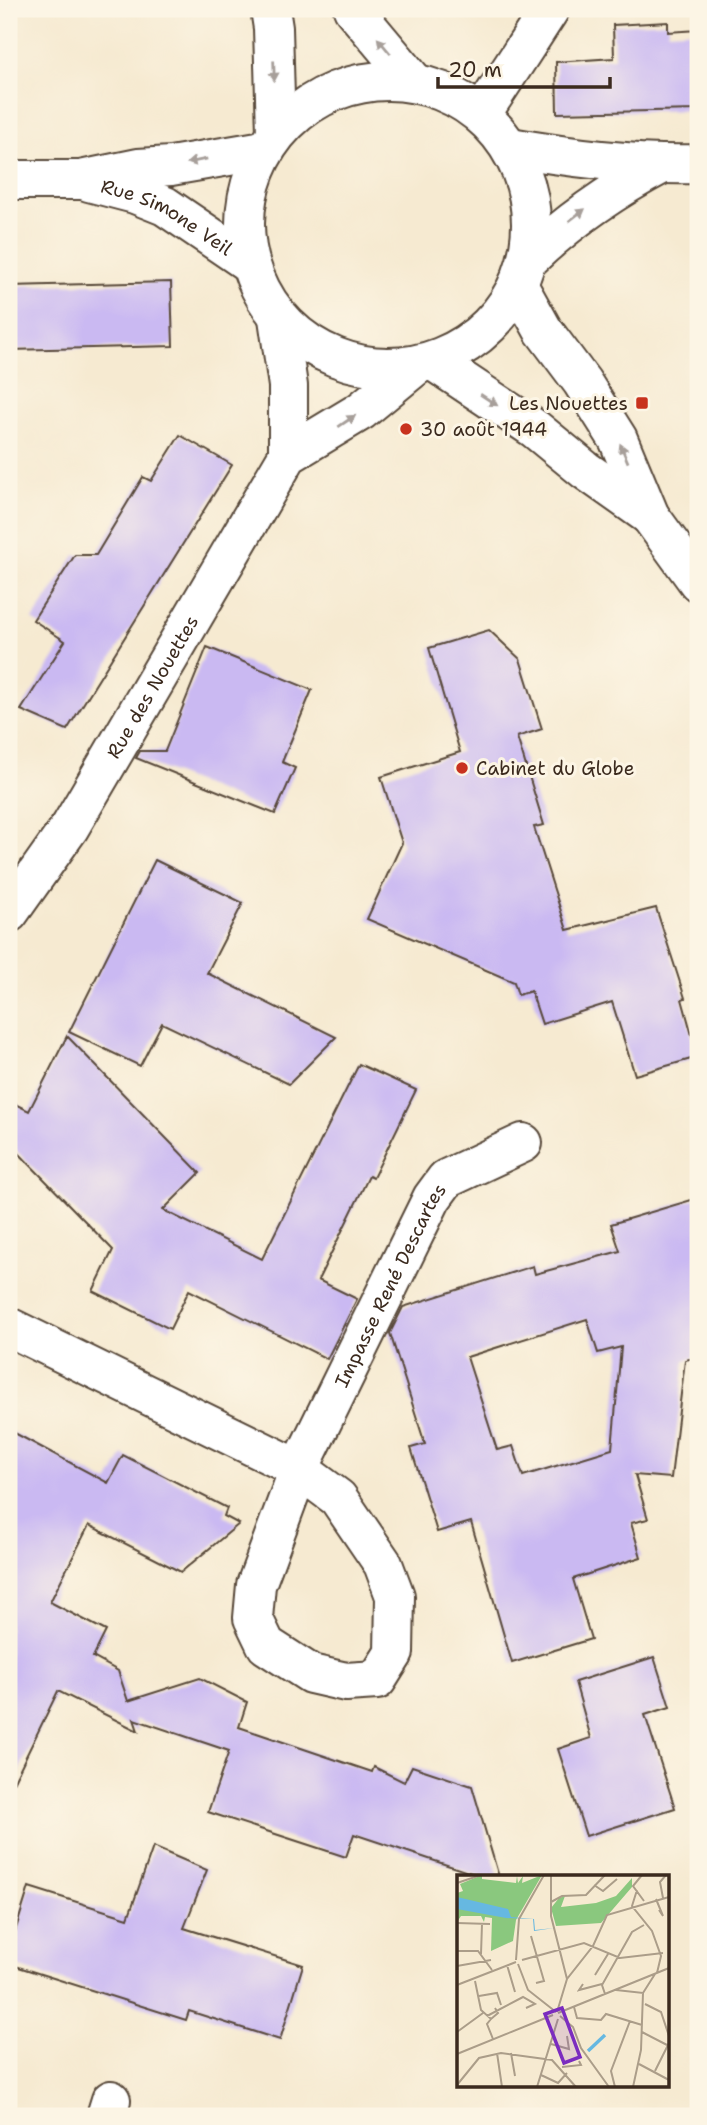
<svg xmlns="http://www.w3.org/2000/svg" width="707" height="2125" font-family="'Shantell Sans',sans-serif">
<rect width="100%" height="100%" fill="#fcf5e5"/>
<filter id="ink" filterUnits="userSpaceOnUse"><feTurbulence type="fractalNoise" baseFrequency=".0143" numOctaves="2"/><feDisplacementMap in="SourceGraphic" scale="14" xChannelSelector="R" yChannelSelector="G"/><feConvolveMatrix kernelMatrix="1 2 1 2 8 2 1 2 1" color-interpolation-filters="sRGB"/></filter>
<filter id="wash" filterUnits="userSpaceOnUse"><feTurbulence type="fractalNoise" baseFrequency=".00686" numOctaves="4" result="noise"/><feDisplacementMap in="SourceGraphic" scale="28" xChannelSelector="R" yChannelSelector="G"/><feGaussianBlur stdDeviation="1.57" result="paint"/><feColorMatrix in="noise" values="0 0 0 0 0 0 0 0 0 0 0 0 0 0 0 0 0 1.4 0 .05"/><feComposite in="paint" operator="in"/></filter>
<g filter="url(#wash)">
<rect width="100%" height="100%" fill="#f6ead1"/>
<g id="blocks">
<g fill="#cab9f2" fill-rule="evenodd">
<path d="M668 22V32L698 30V110L557 113 556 62 614 58 613 25Z"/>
<path d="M171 282 173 346 9 350V286Z"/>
<path d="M180 435 232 465 67 730 21 710 65 641 33 620 75 555H96L143 477 151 481Z"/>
<path d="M489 630 520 659 542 729 517 737 544 825 534 827 567 930 656 908 685 998 682 999 698 1057 635 1075 612 1002 542 1024 531 991 518 995 514 982 367 919 402 843 381 777 460 752 429 648Z"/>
<path d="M207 647 312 690 282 762 295 768 275 814 136 758 140 751H165Z"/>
<path d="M155 860 243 903 207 973 336 1037 289 1084 162 1023 140 1066 69 1032Z"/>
<path d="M67 1036 200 1173 163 1210 262 1259 359 1064 416 1090 373 1178 369 1176 318 1280 357 1299 327 1359 189 1290 170 1329 93 1291 113 1250 9 1143V1101L29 1111Z"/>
<path d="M698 1198V1317L694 1358 685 1360 671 1478 635 1475 648 1519 631 1523 641 1557 573 1579 591 1639 512 1663 471 1522 437 1532 411 1448 425 1444 390 1333 403 1307 533 1266 535 1274 620 1251 611 1224ZM587 1319 598 1353 621 1347 612 1449 523 1476 513 1446 497 1450 467 1357Z"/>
<path d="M9 1430 108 1483 123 1455 227 1508 224 1516 239 1524 181 1572 89 1525 50 1602 106 1631 93 1657 118 1671 128 1701 200 1678 247 1702 239 1727 372 1772 374 1767 404 1782 412 1766 472 1786 499 1877H483L354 1834 346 1857 208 1812 229 1751 134 1719 138 1731 58 1691 9 1791Z"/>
<path d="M654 1657 670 1707 645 1715 675 1808 586 1836 558 1749 591 1738 575 1682Z"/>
<path d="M153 1847 207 1870 184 1928 303 1965 280 2040 189 2011 186 2020 9 1964V1951L29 1887 128 1918Z"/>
</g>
</g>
</g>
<g filter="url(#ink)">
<use href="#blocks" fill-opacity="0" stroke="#574739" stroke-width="2"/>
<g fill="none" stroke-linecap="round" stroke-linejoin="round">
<g stroke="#574739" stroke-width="42">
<g id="street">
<path d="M481 115 550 9"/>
<path id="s1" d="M9 1327 299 1469 338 1498 383 1564 395 1596 394 1653 377 1680 346 1682 311 1674 266 1645 253 1618 256 1585 299 1469 432 1198 446 1179 523 1143"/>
<path d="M106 2116 111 2100"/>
</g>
</g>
<g stroke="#574739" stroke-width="42">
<g id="secondary">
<path d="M270 9 273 28 276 133"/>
<path d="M353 9 415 83"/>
<circle cx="388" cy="224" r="143"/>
<path d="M510 147C572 158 636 166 698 164"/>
<path d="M9 180H80L138 168 171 166 264 150"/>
<path id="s2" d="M89 182 135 194 165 206 249 263"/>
<path d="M527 261C568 221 610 192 661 165"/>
<path d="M518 285 543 330 582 382 618 439 650 516 698 582"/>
<path d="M278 318 288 386V455"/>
<path d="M433 361 535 429 585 470 650 516"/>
<path id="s3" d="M9 913 70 827 288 455 361 411 417 365"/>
</g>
</g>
<use href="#street" stroke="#fff" stroke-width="38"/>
<use href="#secondary" stroke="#fff" stroke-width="38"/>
</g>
<defs><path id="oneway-solid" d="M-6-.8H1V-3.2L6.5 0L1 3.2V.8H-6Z" transform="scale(1.75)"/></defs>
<g fill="#a79f9a">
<use href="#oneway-solid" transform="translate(384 46) rotate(-130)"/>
<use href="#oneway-solid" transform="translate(274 71) rotate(88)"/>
<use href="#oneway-solid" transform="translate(197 161) rotate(169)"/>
<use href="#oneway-solid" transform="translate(577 215) rotate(-37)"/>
<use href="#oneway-solid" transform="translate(489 400) rotate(33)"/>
<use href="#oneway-solid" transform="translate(347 421) rotate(-34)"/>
<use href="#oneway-solid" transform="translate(624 453) rotate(-113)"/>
</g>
</g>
<g fill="#c8321e" stroke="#fcf5e5" stroke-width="2.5">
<rect x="635" y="396" width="14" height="14" rx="3.5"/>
<circle cx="406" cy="429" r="7"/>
<circle cx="462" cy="768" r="7"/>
</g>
<g text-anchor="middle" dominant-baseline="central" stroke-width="6" stroke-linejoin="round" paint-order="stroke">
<g font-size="19" fill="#3b2a1e" stroke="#fcf5e5">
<text stroke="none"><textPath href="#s2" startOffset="86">Rue Simone Veil</textPath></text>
<text stroke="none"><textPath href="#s3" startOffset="268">Rue des Nouettes</textPath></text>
<text stroke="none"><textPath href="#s1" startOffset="1087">Impasse René Descartes</textPath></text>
</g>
<g font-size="19" fill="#3b2a1e" stroke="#fcf5e5" text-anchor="start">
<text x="628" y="403" text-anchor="end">Les Nouettes</text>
<text x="420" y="429">30 août 1944</text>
<text x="476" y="768">Cabinet du Globe</text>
</g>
</g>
<g transform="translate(457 1875)">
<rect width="212" height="212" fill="#f6ead1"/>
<path d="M25 0V4L59 8 60 1 61 8 66 1 65 8 85 0 59 45 56 66 34 76 35 43 28 42 27 47 24 41H4L0 47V18L6 16 3 9ZM175 3V12L144 48 99 51 94 33 102 23 108 21 104 32 139 28 159 21Z" fill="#8ac87e"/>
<path d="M0 22 51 34 54 42 77 44 78 55 97 53 77 56 76 44 49 43 0 34Z" fill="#66b8e1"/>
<path fill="none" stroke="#66b8e1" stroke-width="3.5" d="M131 176 148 160"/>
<path fill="none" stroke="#ab9d89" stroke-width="2" d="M94 0V41L110 104M185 0 176 11 187 26M0 8 24 0M137 10 146 16 160 4M180 15 175 31 195 56 204 81 200 98M206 23 203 7 209 0M199 24 206 41 202 35M94 27 105 21 129 20 148 0M0 48 33 49M74 61 87 106 79 108M0 76H21L35 95M24 79 25 49M59 85 62 44 87 0M65 85 127 68 163 83 206 78M61 89 71 115 99 137M50 90 58 117M0 91 34 85M138 100 151 79M18 106 24 135 34 144 41 138 38 133M126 109 122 115 145 109M0 110 59 87M159 115 186 118 198 99M148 119 145 110 175 57 187 50M22 121 40 118 44 130M188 129 204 137 212 161M117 132 120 143 144 145 149 139 185 150M100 137 110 104 136 71 150 40 212 22M101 138 212 93M30 141 66 122 78 129 69 133M103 141 116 152 124 173 152 212M34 144 30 149 36 164M0 157 26 138M185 157 212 171M94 169 112 174 110 161M40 178 45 212M54 178 58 201M0 179 96 140M182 189 212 205M105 192 124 190 122 186M198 196 212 168M84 200 101 208 110 198M0 210 22 183 44 178 95 185 119 212M80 212 101 144M158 212 154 196 173 146M176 212 184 175 186 118"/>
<path fill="#7b2cbf" fill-opacity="0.15" stroke="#7b2cbf" stroke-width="3.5" d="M105 133 123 182 107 188 88 139Z"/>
<rect width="212" height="212" fill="none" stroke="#3b2a1e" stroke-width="3.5"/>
</g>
<rect width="707" height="2125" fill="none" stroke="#fcf5e5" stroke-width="35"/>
<path d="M438 77v10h172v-10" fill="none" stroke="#3b2a1e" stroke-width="3.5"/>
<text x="448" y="77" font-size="21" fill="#3b2a1e" stroke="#fcf5e5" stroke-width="5" paint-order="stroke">20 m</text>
</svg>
